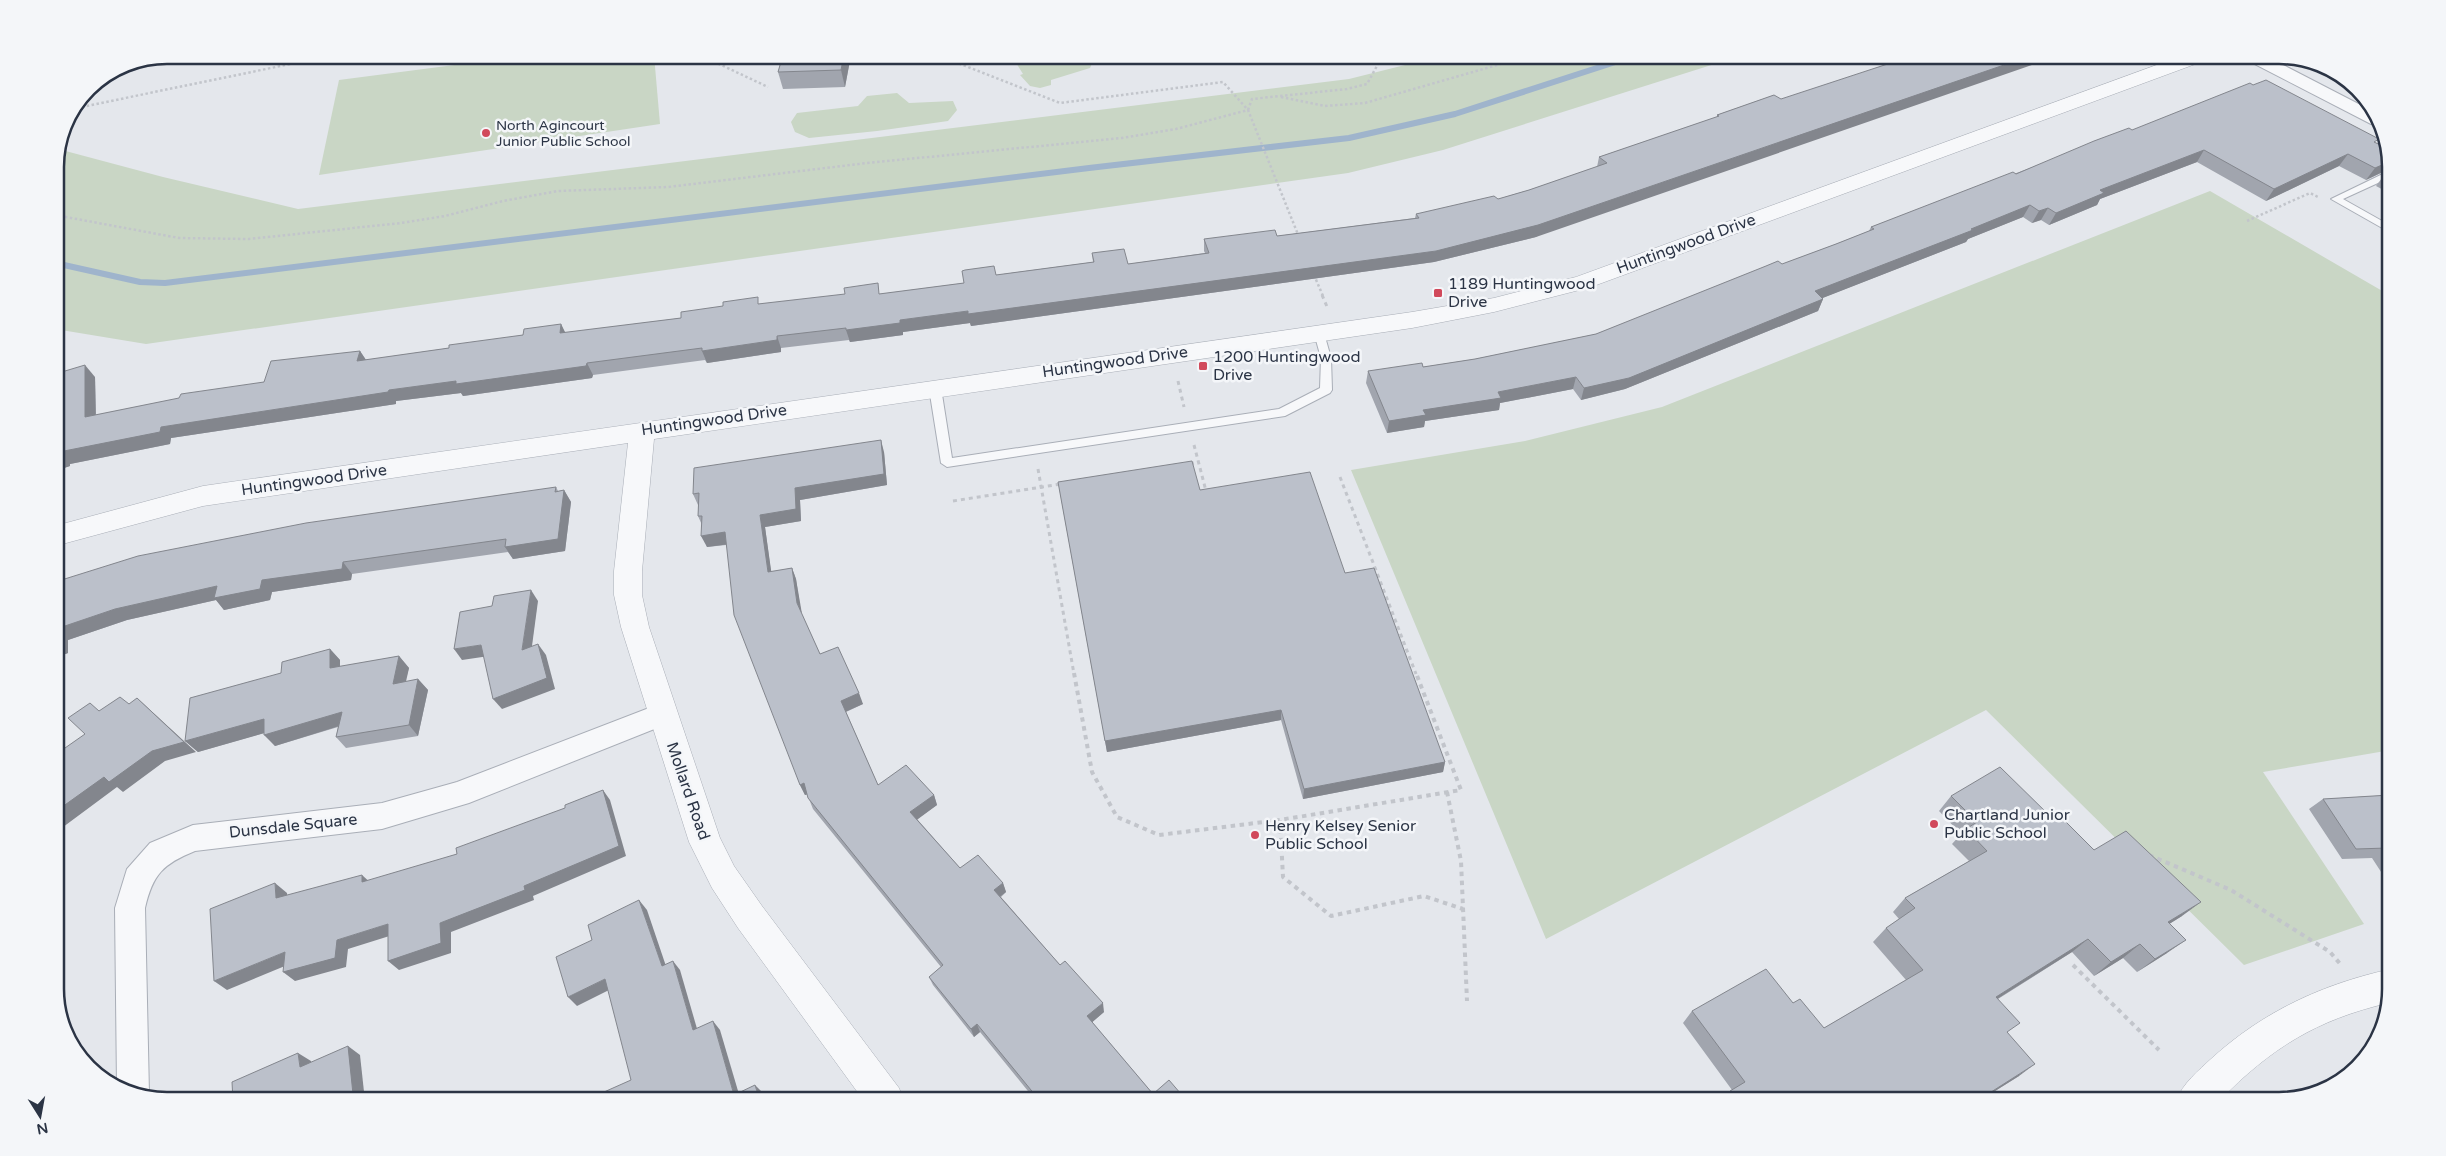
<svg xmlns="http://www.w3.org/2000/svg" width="2446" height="1156" font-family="'Varela Round',sans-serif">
<rect width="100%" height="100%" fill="#e4e7ec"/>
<g fill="#c9d6c5">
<path d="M531 55H654L660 124 319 175 339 80Z"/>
<path d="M1016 55H1090L1094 59 1090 68 1051 80V85L1040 88 1030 86 1020 75 1023 74 1015 61Z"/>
<path d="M1445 55H1743L1443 150 1348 173 146 344 55 329V160L58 149 163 177 298 209 1349 79Z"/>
<path d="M897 93 909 103 953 101 957 110 948 121 877 131 809 138 795 132 791 122 797 113 858 106 867 96Z"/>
<path d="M2210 191 2391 296V750L2263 772 2364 924 2244 965 1986 710 1546 939 1351 470 1525 441 1662 407Z"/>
</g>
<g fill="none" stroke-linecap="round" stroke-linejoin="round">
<path stroke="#9fb4cc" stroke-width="6" d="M55 263 140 282 165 283 1089 168 1349 138 1455 114 1637 55"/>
<g stroke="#a9aeb7" stroke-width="2">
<g id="service">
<path d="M2391 170V177L2343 199 2391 226V233L2331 199Z"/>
<path d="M1319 329 1324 333 1331 358 1332 390 1330 393 1285 416 947 467 941 463 929 388 931 385 935 384 941 388 952 458 1279 409 1320 388 1321 358 1314 333Z"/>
</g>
</g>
<g stroke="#a9aeb7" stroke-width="2">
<g id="minor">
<path d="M2242 55H2264L2374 112 2379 125 2371 124 2245 59Z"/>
<path d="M662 703 672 706 676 714 672 722 469 803 382 829 195 851C163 864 153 874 145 908L149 1094 148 1097 124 1092 117 1087 115 908 127 869 150 843 193 825 382 803 457 782Z"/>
</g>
</g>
<g stroke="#a9aeb7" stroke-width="1">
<g id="tertiary">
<path d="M2184 55H2211L2209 59 1591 287 1494 312 1412 328 654 439 642 571V595L649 627 720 838 734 866 762 906 899 1088 904 1101H864L738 928 712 888 689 842 621 627 614 595V571L628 443 203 506 55 546V526L203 486 1412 312 1494 298 1576 277Z"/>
<path d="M2391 969 2388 1003C2316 1020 2271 1048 2219 1101H2176C2183 1083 2198 1071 2212 1058 2264 1011 2323 984 2391 969Z"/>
</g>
</g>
<g stroke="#c2c5cb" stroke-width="2.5" stroke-dasharray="2.5 2.5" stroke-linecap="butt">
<path d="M700 55 768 87"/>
<path d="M945 58 1060 103 1223 82 1248 110 1299 237"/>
<path d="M1281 97 1325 106 1365 103 1532 55"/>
<path d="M72 109 334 55"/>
<path d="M1248 110 1252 99 1347 89 1367 84 1383 55"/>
<path d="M55 215 179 238 249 239 401 223 445 216 503 201 558 191 668 187 867 163 1122 138 1176 129 1248 110"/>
<path d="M2247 221 2310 193 2318 197"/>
<path d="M1314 275 1323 296"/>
</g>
<g stroke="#c2c5cb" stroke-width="3" stroke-dasharray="4 4" stroke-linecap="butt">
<path d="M1322 295 1328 309"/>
<path d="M1178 381 1184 407"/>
<path d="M1194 445 1206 491"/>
<path d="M1190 464 1198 462"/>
<path d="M1038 469 1074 674"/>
<path d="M1340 477 1416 674"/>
<path d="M953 501 1061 484"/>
</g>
<g stroke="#c2c5cb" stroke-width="4" stroke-dasharray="4.5 4.5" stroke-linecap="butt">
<path d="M1074 673 1092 772 1117 817 1159 835 1280 820 1461 790 1416 673"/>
<path d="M1447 792 1461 861 1467 1001"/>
<path d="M1280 820 1283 877 1331 916 1424 896 1463 909"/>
<path d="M2149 855 2231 890 2330 952 2342 966"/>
<path d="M2073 965 2159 1050"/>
</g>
<use href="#service" fill="#f7f8fa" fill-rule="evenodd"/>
<use href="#minor" fill="#f7f8fa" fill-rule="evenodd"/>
<use href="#tertiary" fill="#f7f8fa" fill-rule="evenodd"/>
</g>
<g fill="#a1a5ae">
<path d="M783 55H851L845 87 783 89 778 72Z"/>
<path d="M1774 95 1536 237 1434 262 971 326 970 323 903 332V335L850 342 849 340 781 348V352L707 363 705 360 593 375 592 378 463 396 461 393 396 401V404L171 438 170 444 70 464V466L55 471V374L95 377 96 415 264 382 360 351 366 360 449 348 523 335 561 324 565 333 681 318 760 304 880 294 964 283 996 275 1093 262 1092 253 1128 264 1205 253 1204 251V239L1277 236 1415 218 1416 214 1498 199 1529 190 1597 167 1599 157 1717 117V115Z"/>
<path d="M2132 130 2377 143 2391 160V168L2366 180 2339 166 2266 201 2197 162 2100 199 2097 205 2049 225 2041 220 2032 223 2023 217 1968 239 1966 242 1822 298 1823 299 1818 311 1625 389 1581 400 1573 389 1500 403 1499 410 1425 421 1424 427 1387 433 1366 383 1368 371 1423 367 1475 359 1596 334 1836 244 1869 231 1871 227Z"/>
<path d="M2391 172V194L2376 186 2385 174Z"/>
<path d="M884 452 887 485 800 500 801 521 765 527 771 572 792 568 796 579 801 613 820 654 863 704 846 712 878 785 934 795 937 805 917 819 960 868 1003 883 1006 892 1001 897 1060 965 1104 1012 1092 1022 1153 1094 1187 1101H1036L980 1032 974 1037 933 985 929 977 941 967 813 809 807 794 805 795 800 785 726 545 707 547 702 525 698 516V505L693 494Z"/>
<path d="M1058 482 1200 490 1345 573 1445 762 1443 772 1303 799 1281 720 1107 752Z"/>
<path d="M556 487 558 491 564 490 571 502 565 551 513 559 508 552 352 574 351 580 272 592 270 600 224 610 216 600 127 620 68 640V653L55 658V582Z"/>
<path d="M330 649 340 660V667L399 656 409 668 405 682 418 679 428 690 418 736 346 748 336 737 338 727 275 746 264 733 198 752 185 741 281 673Z"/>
<path d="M2391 795V878H2385L2372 858 2342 859 2309 809 2323 799Z"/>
<path d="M1951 796 2050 816 2182 916 2169 924 2167 953 2137 972 2123 958 2094 976 2072 952 1998 999 2008 1033 2019 1076 1979 1101H1721L1730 1091 1732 1090 1683 1023 1692 1011 1793 1003 1824 1028 1906 980 1873 942 1886 928 1899 919 1893 912 1905 898 1969 861 1952 844 1961 834 1939 811Z"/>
</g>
<g fill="#83868d">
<path d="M844 55H851L845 87 841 70Z"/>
<path d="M2033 55H2061L1536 237 1434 262 971 326 970 323 903 332V335L850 342 846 330 900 320 1436 251Z"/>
<path d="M2204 150 2197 162 2100 199 2097 205 2049 225 2056 213 2100 190Z"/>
<path d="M2348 154 2339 166 2266 201 2274 189Z"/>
<path d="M2391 161V168L2366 180 2375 168Z"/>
<path d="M2030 205 2023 217 1968 239 1966 242 1810 303 1815 291Z"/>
<path d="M2048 208 2041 220 2032 223 2039 211Z"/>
<path d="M1823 299 1818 311 1625 389 1581 400 1584 388Z"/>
<path d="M561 324 567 336 560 333Z"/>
<path d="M777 336 781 348V352L707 363 702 351Z"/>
<path d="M360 351 368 363 357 361Z"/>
<path d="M587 363 593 375 592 378 463 396 461 393 396 401V404L171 438 170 444 70 464V466L55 471V456L59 452 161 427 389 390Z"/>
<path d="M85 365 95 377 96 429 85 417Z"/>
<path d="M1576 377 1573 389 1500 403 1499 410 1425 421 1424 427 1387 433 1389 421 1423 410 1498 392Z"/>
<path d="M881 440 884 452 887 485 800 500 801 521 765 527 773 584 768 572 760 515 795 488Z"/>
<path d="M564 490 571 502 565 551 513 559 505 547Z"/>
<path d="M725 532 730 544 707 547 701 536Z"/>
<path d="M343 562 352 574 351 580 272 592 270 600 224 610 216 600 127 620 68 640V653L55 658 56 629 115 609 217 586 262 580Z"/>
<path d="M792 568 796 579 802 614 797 603Z"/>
<path d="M531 590 538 601 530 661 522 650Z"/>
<path d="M538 644 546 655 555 689 502 709 493 699Z"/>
<path d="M481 645 489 656 462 660 454 649Z"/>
<path d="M330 649 340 660V679L330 668Z"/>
<path d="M399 656 409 668 403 695 393 684Z"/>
<path d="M418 679 428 690 418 736 409 725Z"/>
<path d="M859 693 863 704 845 712 841 701Z"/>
<path d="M137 698 196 752 165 761 123 792 117 787 55 833V812Z"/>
<path d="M1281 710V720L1107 752 1105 741Z"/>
<path d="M342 712 352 722 275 746 264 735Z"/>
<path d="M264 719 275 730 198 752 185 741Z"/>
<path d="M1445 762 1443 772 1303 799 1304 789Z"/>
<path d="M804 783 809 794 805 795 800 785Z"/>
<path d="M603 790 610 800 626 856 533 896 534 900 451 932V953L399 970 388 961 440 923 524 886Z"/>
<path d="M934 795 937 805 914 822 910 812Z"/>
<path d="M362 875 373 885 362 882Z"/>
<path d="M275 883 287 893 288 907 276 898Z"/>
<path d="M1003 883 1006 892 997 899 994 890Z"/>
<path d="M639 900 647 910 669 975 662 966Z"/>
<path d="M2201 902 2182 916 2150 936 2168 922Z"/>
<path d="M388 924 399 933 348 949 346 967 295 981 283 972 337 940Z"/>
<path d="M2088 939 2072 952 1981 1009 1996 997Z"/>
<path d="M2186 940 2167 953 2137 972 2155 959Z"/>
<path d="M2140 944 2123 958 2094 976 2111 962Z"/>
<path d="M285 952 297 961 227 990 214 981Z"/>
<path d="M673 961 680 970 700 1039 693 1030Z"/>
<path d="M605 979 613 988 577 1006 568 997Z"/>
<path d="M1103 1003 1104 1012 1089 1025 1087 1016Z"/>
<path d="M713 1021 720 1030 741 1101 734 1095Z"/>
<path d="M977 1024 980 1032 974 1037 971 1029Z"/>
<path d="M348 1046 360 1055 365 1101H336Z"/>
<path d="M298 1053 311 1061 312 1075 300 1067Z"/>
<path d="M2035 1064 2019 1076 1979 1101H1977Z"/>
<path d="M755 1085 762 1092 764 1101H760Z"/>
</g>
<g fill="#bbc0ca" stroke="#83868d">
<path d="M783 55H844L841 70 778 72Z"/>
<path d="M1915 55H2033L1538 225 1436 251 968 314V311L900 320V323L846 330V328L777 336V340L702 351V348L587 363 586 366 456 384V381L389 390 388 392 161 427 160 432 59 452V455L55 456V374L85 365V417L179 398 181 394 264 382 271 361 360 351 357 361 449 348V345L523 335 524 329 561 324 560 333 681 318V312L723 306V302L758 297V304L845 294 844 288 878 283 879 294 964 283 962 271 965 270 994 266 996 275 1094 262 1092 253 1124 249 1128 264 1209 253 1204 239 1275 230 1277 236 1419 218 1416 214 1494 196 1498 199 1529 190 1607 163 1599 157 1719 116 1717 115 1774 95 1781 99Z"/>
<path d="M2266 80 2379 139 2374 142 2387 148 2391 161 2375 168 2348 154 2274 189 2204 150 2100 190 2104 193 2056 213 2048 208 2039 211 2030 205 1971 229 1973 230 1815 291 1823 299 1629 378 1584 388 1576 377 1498 392 1501 398 1423 410 1426 415 1389 421 1368 371 1422 363 1423 367 1475 359 1596 334 1766 266 1778 261 1782 264 1836 244 1874 229 1871 227 2013 172 2016 174 2094 141 2129 128 2132 130 2250 83 2253 85Z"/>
<path d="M2391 172V177L2385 174Z"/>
<path d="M881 440 884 474 795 488 796 509 760 515 768 572 792 568 797 603 820 654 838 647 859 693 841 701 878 785 906 765 934 795 910 812 960 868 978 855 1003 883 994 890 1060 965 1065 961 1103 1003 1087 1016 1153 1094 1169 1080 1187 1101H1040L977 1024 971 1029 929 977 943 965 808 798 804 783 800 785 734 615 725 532 701 536 702 516H698L699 493 693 494 694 468Z"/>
<path d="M1192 461 1200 490 1310 472 1345 573 1374 568 1445 762 1304 789 1281 710 1105 741 1058 482Z"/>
<path d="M556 487 555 492 564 490 558 539 505 547 506 539 343 562 342 569 262 580 260 589 214 598 217 586 115 609 56 629 55 642V582L138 556 306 523Z"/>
<path d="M531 590 522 650 538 644 547 678 493 699 481 645 454 649 460 612 492 606 494 596Z"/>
<path d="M330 649V668L399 656 393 684 418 679 409 725 336 737 342 712 264 735V719L185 741 190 698 281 673 282 662Z"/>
<path d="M120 697 129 704 137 698 184 742 152 751 109 782 104 777 55 812V755L85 734 68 718 90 703 99 711Z"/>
<path d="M2000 767 2050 816 2056 812 2094 850 2126 831 2201 902 2168 922 2186 940 2155 959 2140 944 2111 962 2088 939 1996 997 2020 1023 2007 1032 2035 1064 1977 1101H1737L1730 1091 1745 1082 1692 1011 1766 969 1793 1003 1800 999 1824 1028 1923 970 1886 928 1915 908 1905 898 1987 851 1966 829 1977 822 1951 796Z"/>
<path d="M603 790 619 846 524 886 525 890 440 923 441 943 388 961V924L337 940 335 958 283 972 285 952 214 981 210 909 275 883 276 898 362 875V882L457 854 456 848 565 808V805Z"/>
<path d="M2390 795 2391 854 2387 848 2356 849 2323 799Z"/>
<path d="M639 900 662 966 673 961 693 1030 713 1021 734 1095 755 1085 760 1101H606L604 1092 631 1080 605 979 568 997 556 957 592 940 588 925Z"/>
<path d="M348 1046 353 1094 336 1101H233L232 1082 298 1053 300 1067Z"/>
</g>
<g fill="#d1495b" stroke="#f4f6f9" stroke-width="2">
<circle cx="486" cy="133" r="5"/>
<rect x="1433" y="288" width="10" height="10" rx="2.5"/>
<rect x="1198" y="361" width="10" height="10" rx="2.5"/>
<circle cx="1934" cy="824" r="5"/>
<circle cx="1255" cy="835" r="5"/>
</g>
<g text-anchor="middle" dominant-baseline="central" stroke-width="5" stroke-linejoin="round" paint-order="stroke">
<g font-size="14" fill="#2b3445" stroke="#f4f6f9" text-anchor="start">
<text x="496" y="125">North Agincourt<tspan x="496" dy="16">Junior Public School</tspan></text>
</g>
<g font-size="16" fill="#2b3445" stroke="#f4f6f9">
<text transform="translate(1686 244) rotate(-20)">Huntingwood Drive</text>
<text transform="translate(1115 362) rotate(-8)">Huntingwood Drive</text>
<text transform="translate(714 420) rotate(-8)">Huntingwood Drive</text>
<text transform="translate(314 480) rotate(-8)">Huntingwood Drive</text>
<text transform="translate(688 791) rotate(71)">Mollard Road</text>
<text transform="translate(293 826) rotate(-6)">Dunsdale Square</text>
</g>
<g font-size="16" fill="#2b3445" stroke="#f4f6f9" text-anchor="start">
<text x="1448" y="284">1189 Huntingwood<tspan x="1448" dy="18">Drive</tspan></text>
<text x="1213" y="357">1200 Huntingwood<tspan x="1213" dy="18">Drive</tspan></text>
<text x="1944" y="815">Chartland Junior<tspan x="1944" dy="18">Public School</tspan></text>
<text x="1265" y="826">Henry Kelsey Senior<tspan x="1265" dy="18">Public School</tspan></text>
</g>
</g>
<path d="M0 0H2446V1156H0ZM167 64H2279A103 103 0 0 1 2382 167V989A103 103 0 0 1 2279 1092H167A103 103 0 0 1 64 989V167A103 103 0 0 1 167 64Z" fill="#f4f6f9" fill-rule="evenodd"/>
<path fill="none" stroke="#2b3445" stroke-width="2.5" d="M167 64H2279A103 103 0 0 1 2382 167V989A103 103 0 0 1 2279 1092H167A103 103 0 0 1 64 989V167A103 103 0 0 1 167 64Z"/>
<g transform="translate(40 1116) rotate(169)" stroke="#f4f6f9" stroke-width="4" paint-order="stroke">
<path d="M0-4L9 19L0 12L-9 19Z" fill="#2b3445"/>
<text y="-8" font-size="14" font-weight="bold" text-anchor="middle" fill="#2b3445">N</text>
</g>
</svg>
